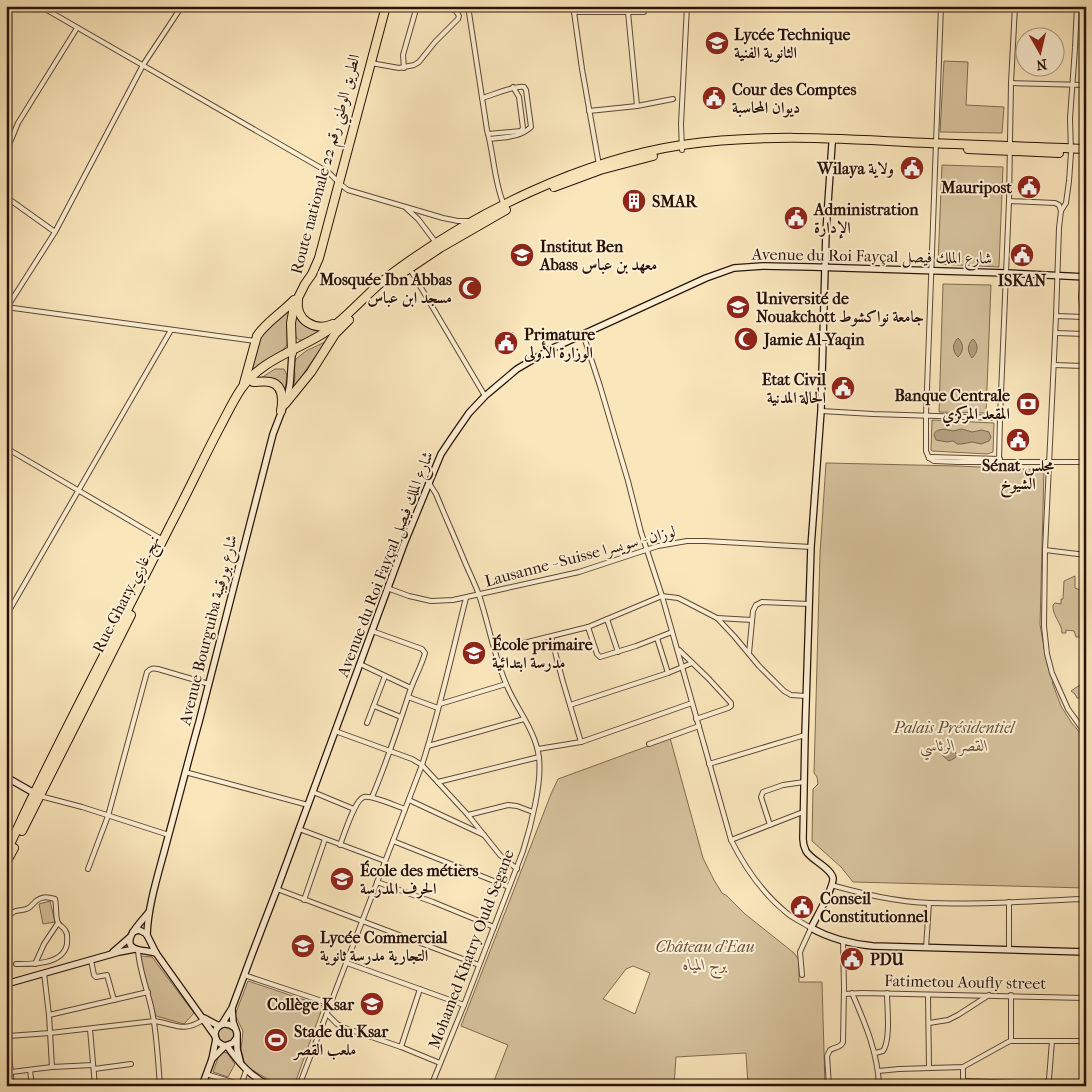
<svg xmlns="http://www.w3.org/2000/svg" width="1092" height="1092" font-family="'IM FELL French Canon',Amiri,serif">
<rect width="100%" height="100%" fill="#fae6bb"/>
<filter id="stains"><feTurbulence type="fractalNoise" baseFrequency=".004" numOctaves="4"/><feColorMatrix values="0 0 0 0 .2 0 0 0 0 .09 0 0 0 0 .02 0 0 0 .5 -.17"/></filter>
<radialGradient id="worn" r=".72"><stop offset=".6" stop-color="#630" stop-opacity="0"/><stop offset="1" stop-color="#630" stop-opacity=".3"/></radialGradient>
<g fill="#d6c29d" stroke="#7f6a53" fill-rule="evenodd">
<path d="M944 61 968 62 966 105 1004 107 1002 133 940 132Z"/>
<path d="M942 165 1003 167 999 267 938 264Z"/>
<path d="M943 284 991 285 986 413 939 412Z"/>
<path d="M290 308 287 322V345L283 350 250 372 258 341 266 329 280 319Z"/>
<path d="M296 311 323 330C318 333 311 339 306 340 289 344 295 320 296 311Z"/>
<path d="M329 340C315 355 304 373 293 390L295 377 294 364 296 359 306 351Z"/>
<path d="M275 369H284L287 375 285 391C277 378 272 378 258 380Z"/>
<path d="M932 420 994 423 993 452 987 454 932 451 931 450Z"/>
<path d="M826 463 958 466 1044 470 1040 625 1046 658 1054 681 1052 682 1061 706 1071 722 1086 740V888L853 882 841 867 812 841 813 789 818 784 817 777 814 773 820 554Z"/>
<path d="M1075 576V588L1080 590 1083 587H1086V623H1082L1081 624V637H1076L1074 631 1066 630V633H1062C1062 623 1052 616 1053 605L1055 603 1061 604V599H1063L1064 581Z"/>
<path d="M1086 681V686L1083 688 1084 695 1080 698H1077L1075 694 1071 691Z"/>
<path d="M670 738 703 858 714 880 722 893 727 896 745 914 794 953 799 960V982H822L825 1086H748L746 1053 676 1057 674 1086H492L508 1045 461 1026 551 794 558 779ZM633 966 650 973 635 1014 603 999 626 969Z"/>
<path d="M50 901 55 922 43 924 39 904Z"/>
<path d="M141 956 152 957 194 1013 184 1024 156 1016 140 959Z"/>
<path d="M248 981 323 1006 294 1086C276 1086 260 1075 245 1065L241 1049 243 1031 235 1015Z"/>
<circle cx="226" cy="1035" r="8"/>
<path d="M223 1052 227 1053 235 1064 228 1077 213 1072 219 1055Z"/>
</g>
<g fill="#b39e7e" stroke="#7b664f">
<path d="M958 338C964 344 964 351 958 357 952 351 952 344 958 338Z"/>
<path d="M973 339C979 345 978 352 972 358 967 351 967 345 973 339Z"/>
<path d="M944 429 953 431 962 429 972 432 982 430 989 432 991 437 989 441 981 444 972 442 962 444H957L953 441 947 442 936 440 934 435C935 430 939 430 944 429Z"/>
<path d="M950 750 955 752 957 755 955 758 949 761 942 755 943 753Z"/>
</g>
<g fill="none" stroke-linecap="round" stroke-linejoin="round">
<g stroke="#5c4736" stroke-width="6">
<g id="street">
<path d="M40 6 328 172C335 178 340 185 348 190L443 218 458 221H469"/>
<path d="M468 6 487 130C494 155 494 182 504 205"/>
<path d="M572 6 574 12 582 69 599 165"/>
<path d="M1077 6 1075 48 1070 118 1071 153 1069 181 1066 203 1061 211 1059 228 1056 316 1045 550 1044 626 1047 654 1052 673 1068 709 1086 734"/>
<path d="M6 9 8 6"/>
<path d="M574 12H644L643 6"/>
<path d="M628 12 637 106"/>
<path d="M371 63 399 68 414 65 419 62 435 42 458 19 459 16 456 11 446 6"/>
<path d="M404 68 403 55 417 6"/>
<path d="M1011 83 1086 85"/>
<path d="M513 87 519 97 523 128 521 131"/>
<path d="M482 98C493 95 515 85 524 87L526 90 531 127C519 138 505 137 490 139"/>
<path d="M589 111 637 106 673 99"/>
<path d="M488 134 521 131"/>
<path d="M682 150 681 124 687 6"/>
<path d="M6 152 18 123 77 28"/>
<path d="M6 197 55 232"/>
<path d="M1009 201 1055 203 1059 205 1061 211"/>
<path d="M406 208 418 219 437 244"/>
<path d="M410 269 485 396"/>
<path d="M1083 277 1081 297 1085 334 1083 366"/>
<path d="M6 307 255 341"/>
<path d="M6 309 55 232 143 65 182 6"/>
<path d="M1056 316 1084 317"/>
<path d="M1056 333 1085 334"/>
<path d="M583 334 600 386 628 481 641 532 662 596 731 840C745 868 763 894 788 914 795 919 803 923 811 928L800 952 802 975"/>
<path d="M1054 365 1084 366"/>
<path d="M821 411 873 414 1000 418"/>
<path d="M6 448 163 540"/>
<path d="M929 458 926 451V416L941 6"/>
<path d="M929 458 934 461 958 462H1086"/>
<path d="M929 458 932 457 1000 459"/>
<path d="M999 462 1000 418 1009 201 1011 83 1015 6"/>
<path d="M429 483 436 494C445 516 455 538 464 560 469 572 475 584 479 595 489 625 494 657 507 686 517 710 536 731 539 758 542 783 531 826 523 851L464 1005 431 1086"/>
<path d="M1045 550 1086 555"/>
<path d="M387 588 409 596 431 601 453 600 579 572 658 546 687 541H705L811 547"/>
<path d="M6 616 171 330"/>
<path d="M717 618 752 620"/>
<path d="M607 619 618 652"/>
<path d="M588 627 597 654 600 657 636 646 672 632"/>
<path d="M372 631 422 649 425 653C421 668 412 682 408 697 397 731 386 764 372 797"/>
<path d="M551 637 563 682 581 742"/>
<path d="M657 638 668 673"/>
<path d="M495 650 588 627 662 596 678 598 684 601 717 618 734 636 759 666 784 691 791 695 806 696"/>
<path d="M679 650 708 678 731 703V706L728 708 696 719"/>
<path d="M749 653 753 611 756 605 762 602 809 604"/>
<path d="M360 664 411 688"/>
<path d="M408 697 438 708"/>
<path d="M440 704 506 684"/>
<path d="M570 705 668 673 692 663"/>
<path d="M374 706 401 717"/>
<path d="M367 723 385 676"/>
<path d="M335 731 412 759 422 765 468 815 500 855 517 869"/>
<path d="M649 744 699 726"/>
<path d="M428 746 524 719"/>
<path d="M538 749 581 742 692 703"/>
<path d="M709 764 805 735"/>
<path d="M185 772 308 805"/>
<path d="M438 782 539 757"/>
<path d="M313 792 354 809"/>
<path d="M40 796 82 807 169 835"/>
<path d="M409 800 484 835"/>
<path d="M468 815 508 805 517 806 533 812"/>
<path d="M770 825 761 797 763 792 783 785 804 782"/>
<path d="M299 829 385 861"/>
<path d="M731 840 803 812"/>
<path d="M393 841 509 887"/>
<path d="M340 845C344 835 355 799 364 797 372 795 396 806 405 809"/>
<path d="M88 869 108 816 147 672C151 668 153 668 158 669L209 684"/>
<path d="M377 882 433 902 494 927"/>
<path d="M831 885C864 894 896 902 930 903 980 905 1031 901 1081 899L1086 900"/>
<path d="M277 889 479 965"/>
<path d="M304 900 325 839"/>
<path d="M6 920C15 905 21 914 30 907 32 905 34 903 36 901 42 896 48 897 55 899 57 907 55 916 58 923 60 926 65 928 66 932 68 935 67 940 67 944 63 965 33 964 16 964"/>
<path d="M926 948 929 903"/>
<path d="M138 950C139 970 148 991 152 1011 157 1035 158 1061 160 1086"/>
<path d="M1009 950V902"/>
<path d="M91 960 94 975 96 977 107 975 114 1000"/>
<path d="M347 963 464 1005"/>
<path d="M35 964 44 944 58 923"/>
<path d="M44 973 49 1015 52 1067"/>
<path d="M244 975 331 1004"/>
<path d="M852 993C865 1023 878 1053 879 1086"/>
<path d="M844 994 862 993 1086 998"/>
<path d="M928 995 929 1067"/>
<path d="M327 1014 337 1024 345 1028 401 1047 440 1063"/>
<path d="M49 1015 148 992"/>
<path d="M6 1021 12 1086"/>
<path d="M929 1023 948 1020 958 1015 989 995"/>
<path d="M90 1029 95 1086"/>
<path d="M8 1036 50 1033 154 1021C176 1024 182 1033 203 1020"/>
<path d="M1011 1041V995"/>
<path d="M401 1047 420 989"/>
<path d="M875 1053 883 1051C891 1039 887 1008 887 993"/>
<path d="M94 1069 131 1064"/>
<path d="M30 1070 32 1086"/>
<path d="M878 1071 899 1069 963 1067 1008 1042 1011 1041H1086"/>
<path d="M11 1072 52 1067 93 1065"/>
<path d="M206 1074 246 1086"/>
<path d="M963 1081 1046 1084 1049 1079 1052 1041"/>
<path d="M241 1085 246 1071"/>
<path d="M299 1086 422 765C440 710 452 653 466 598"/>
<path d="M829 1086 827 1056 830 1050C834 1047 841 1048 843 1042L844 988 843 942"/>
<path d="M963 1086V1067"/>
</g>
</g>
<g stroke="#281209" stroke-width="8">
<g id="secondary">
<path d="M833 139 832 144 826 232 821 411 811 547 805 735 803 839C803 843 804 847 806 851 811 860 831 868 833 878 834 887 816 918 811 928 831 939 851 944 873 946L1086 952"/>
<path d="M287 399 290 384 292 355"/>
<path d="M6 777 34 793"/>
<path d="M149 912C143 920 118 943 136 949 142 951 149 951 156 953"/>
<path d="M133 932 139 930 145 933 147 935 156 953 215 1036"/>
<path d="M147 935C148 904 159 872 167 841 178 801 188 761 199 722L273 434 283 408"/>
<path d="M113 952 129 938"/>
<path d="M6 984 119 952 135 949"/>
<path d="M232 1009 233 1022 237 1033V1049L240 1061"/>
<path d="M204 1018 219 1026"/>
<path d="M222 1024 232 1008 254 949 277 889 404 544 429 483 441 454 451 439 469 413 485 396 517 369 551 349 706 278 734 268 763 266 812 267 1006 273 1086 277"/>
<path d="M235 1028C218 1014 205 1040 225 1046L233 1043 236 1039"/>
<path d="M227 1046C239 1063 251 1077 270 1086"/>
<path d="M212 1059 225 1046"/>
<path d="M202 1086 212 1059 216 1039"/>
</g>
</g>
<g stroke="#281209" stroke-width="10">
<g id="highway">
<path d="M968 149 1059 153"/>
<path d="M554 187 600 170 653 156"/>
<path d="M392 280 440 248 506 210"/>
<path d="M298 300C295 320 315 332 333 324"/>
<path d="M292 353 291 323 294 306 305 284 312 274 319 258 386 6"/>
<path d="M248 375 253 382C258 382 265 381 270 382 284 385 283 400 281 411"/>
<path d="M244 383 257 336C266 322 282 313 294 300"/>
<path d="M285 404 311 372 335 334 349 320"/>
<path d="M22 831 131 615"/>
<path d="M6 852C16 833 24 813 34 794 78 703 126 614 171 524 188 492 203 459 220 427 227 414 233 401 241 389 265 354 311 348 341 320 359 304 375 286 394 272 475 212 582 160 682 145 756 134 832 138 906 142 966 145 1026 146 1086 149"/>
<path d="M6 863 14 848"/>
</g>
</g>
<use href="#street" stroke="#fcefd3" stroke-width="4"/>
<use href="#secondary" stroke="#fcefd3" stroke-width="5.5"/>
<use href="#highway" stroke="#fae6bb" stroke-width="8"/>
</g>
<defs>
<g id="university-disc" transform="scale(1.25)"><circle r="9.5" fill="#8f2418" stroke="#fcefd3"/><path d="M0-5L7-2L0 1L-7-2ZM-4 1L0 2.5L4 1V4Q0 6-4 4Z" fill="#fff"/></g>
<g id="civic-disc" transform="scale(1.25)"><circle r="9.5" fill="#8f2418" stroke="#fcefd3"/><path d="M-.6-6.5H3V-4.5H.6V-3L4-1V1h2V6H-6V1h2V-1L-.6-3ZM-1.2 2.5V6h2.4V2.5Z" fill="#fff"/></g>
<g id="building-disc" transform="scale(1.25)"><circle r="9.5" fill="#8f2418" stroke="#fcefd3"/><path d="M-4-6H4V6H1V3H-1V6H-4ZM-2.5-4.3h1.7v1.8h-1.7ZM.8-4.3h1.7v1.8H.8ZM-2.5-1h1.7V.8h-1.7ZM.8-1h1.7V.8H.8Z" fill="#fff"/></g>
<g id="mosque-disc" transform="scale(1.25)"><circle r="9.5" fill="#8f2418" stroke="#fcefd3"/><path d="M3.5-4.9A6 6 0 1 0 3.5 4.9A5 5 0 1 1 3.5-4.9Z" fill="#fff"/></g>
<g id="bank-disc" transform="scale(1.25)"><circle r="9.5" fill="#8f2418" stroke="#fcefd3"/><path d="M-6-4H6V4H-6ZM0-2.3a2.3 2.3 0 1 0 0 4.6a2.3 2.3 0 1 0 0-4.6Z" fill="#fff"/></g>
<g id="school-disc" transform="scale(1.25)"><circle r="9.5" fill="#8f2418" stroke="#fcefd3"/><path d="M0-5L7-2L0 1L-7-2ZM-4 1L0 2.5L4 1V4Q0 6-4 4Z" fill="#fff"/></g>
<g id="stadium-disc" transform="scale(1.25)"><circle r="9.5" fill="#8f2418" stroke="#fcefd3"/><path d="M0-5a6.5 5 0 1 0 0 10a6.5 5 0 1 0 0-10ZM-3.5-1.8h7v3.6h-7Z" fill="#fff"/></g>
</defs>
<g fill-rule="evenodd">
<use href="#university-disc" x="717" y="43"/>
<use href="#civic-disc" x="714" y="98"/>
<use href="#civic-disc" x="912" y="168"/>
<use href="#civic-disc" x="1029" y="187"/>
<use href="#building-disc" x="634" y="201"/>
<use href="#civic-disc" x="796" y="218"/>
<use href="#university-disc" x="522" y="255"/>
<use href="#civic-disc" x="1022" y="255"/>
<use href="#mosque-disc" x="470" y="288"/>
<use href="#university-disc" x="738" y="307"/>
<use href="#mosque-disc" x="746" y="339"/>
<use href="#civic-disc" x="506" y="343"/>
<use href="#civic-disc" x="843" y="388"/>
<use href="#bank-disc" x="1028" y="404"/>
<use href="#civic-disc" x="1018" y="440"/>
<use href="#school-disc" x="474" y="653"/>
<use href="#university-disc" x="342" y="879"/>
<use href="#civic-disc" x="802" y="907"/>
<use href="#school-disc" x="303" y="946"/>
<use href="#civic-disc" x="852" y="959"/>
<use href="#school-disc" x="372" y="1004"/>
<use href="#stadium-disc" x="276" y="1040"/>
</g>
<g text-anchor="middle" dominant-baseline="central" stroke-width="4" stroke-linejoin="round" paint-order="stroke">
<g font-size="16" font-weight="bold" fill="#281209" stroke="#fcefd3" text-anchor="start">
<text x="734" y="34">Lycée Technique<tspan x="734" dy="18">الثانوية الفنية</tspan></text>
<text x="732" y="89">Cour des Comptes<tspan x="732" dy="18">ديوان المحاسبة</tspan></text>
<text x="894" y="168" text-anchor="end">Wilaya ولاية</text>
<text x="1012" y="187" text-anchor="end">Mauripost</text>
<text x="652" y="201">SMAR</text>
<text x="814" y="209">Administration<tspan x="814" dy="18">الإدارة</tspan></text>
<text x="540" y="246">Institut Ben<tspan x="540" dy="18">Abass معهد بن عباس</tspan></text>
<text x="452" y="279" text-anchor="end">Mosquée Ibn Abbas<tspan x="452" dy="18">مسجد ابن عباس</tspan></text>
<text x="1022" y="280" text-anchor="middle">ISKAN</text>
<text x="756" y="298">Université de<tspan x="756" dy="18">Nouakchott جامعة نواكشوط</tspan></text>
<text x="524" y="334">Primature<tspan x="524" dy="18">الوزارة الأولى</tspan></text>
<text x="764" y="339">Jamie Al-Yaqin</text>
<text x="826" y="379" text-anchor="end">Etat Civil<tspan x="826" dy="18">الحالة المدنية</tspan></text>
<text x="1010" y="395" text-anchor="end">Banque Centrale<tspan x="1010" dy="18">المقعد المركزي</tspan></text>
<text x="1018" y="465" text-anchor="middle">Sénat مجلس<tspan x="1018" dy="18">الشيوخ</tspan></text>
<text x="492" y="644">École primaire<tspan x="492" dy="18">مدرسة ابتدائية</tspan></text>
<text x="360" y="870">École des métiers<tspan x="360" dy="18">الحرف المدرسة</tspan></text>
<text x="820" y="898">Conseil<tspan x="820" dy="18">Constitutionnel</tspan></text>
<text x="320" y="937">Lycée Commercial<tspan x="320" dy="18">التجارية مدرسة ثانوية</tspan></text>
<text x="870" y="959">PDU</text>
<text x="354" y="1004" text-anchor="end">Collège Ksar</text>
<text x="294" y="1031">Stade du Ksar<tspan x="294" dy="18">ملعب القصر</tspan></text>
</g>
<g font-size="16" fill="#281209" stroke="#fcefd3">
<text transform="translate(325 164) rotate(-75)">Route nationale 22 الطريق الوطني رقم</text>
<text transform="translate(872 256) rotate(1)">Avenue du Roi Fayçal شارع الملك فيصل</text>
<text transform="translate(580 556) rotate(-15)">Lausanne - Suisse لوزان - سويسرا</text>
<text transform="translate(385 564) rotate(-69)">Avenue du Roi Fayçal شارع الملك فيصل</text>
<text transform="translate(126 594) rotate(-63)">Rue Ghary نهج غاري</text>
<text transform="translate(208 630) rotate(-76)">Avenue Bourguiba شارع بورقيبة</text>
<text transform="translate(471 949) rotate(-69)">Mohamed Khatry Ould Segane</text>
<text transform="translate(965 982) rotate(1)">Fatimetou Aoufly street</text>
</g>
<g font-size="16" font-style="italic" fill="#65503d" stroke="#fcefd3">
<text x="954" y="727">Palais Présidentiel<tspan x="954" dy="18">القصر الرئاسي</tspan></text>
<text x="705" y="946">Château d'Eau<tspan x="705" dy="18">برج المياه</tspan></text>
</g>
</g>
<rect width="1092" height="1092" fill="none" stroke="#fae6bb" stroke-width="25"/>
<rect x="8" y="8" width="1077" height="1077" fill="none" stroke="#281209" stroke-width="2.5"/>
<rect x="12" y="12" width="1067" height="1067" fill="none" stroke="#281209"/>
<g transform="translate(1040 52) rotate(172)"><circle r="24" fill="#fcefd3" stroke="#a79782"/>
<path d="M0-4L9 19L0 12L-9 19Z" fill="#8f2418"/>
<text y="-8" font-size="14" font-weight="bold" text-anchor="middle" fill="#281209">N</text>
</g>
<rect width="100%" height="100%" filter="url(#stains)"/>
<rect width="100%" height="100%" fill="url(#worn)"/>
</svg>
